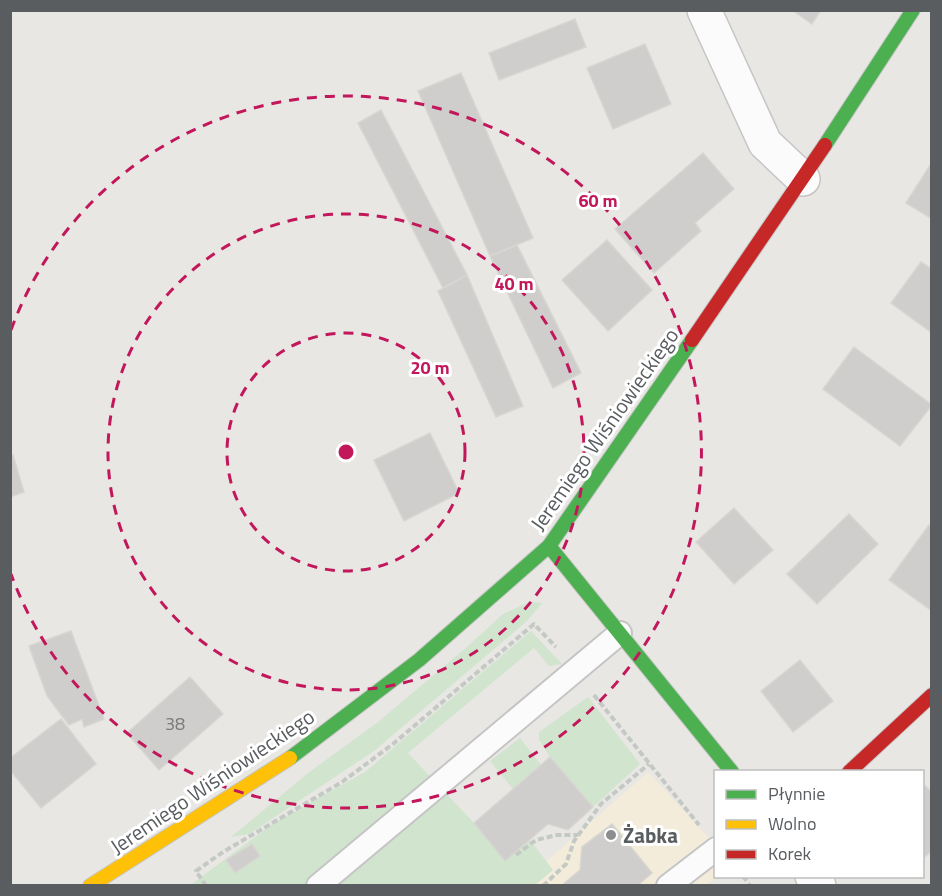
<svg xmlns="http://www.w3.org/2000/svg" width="942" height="896" font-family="'Titillium Web',sans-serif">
<rect width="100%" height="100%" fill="#e8e7e3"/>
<path fill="#f3ecdb" d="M648 772 715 844 716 876 718 877 706 885 518 886Z"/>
<g fill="#d1e4ce">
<path d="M529 602 542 603 527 621 374 751 249 834 231 837 308 773 378 722 467 647 503 614Z"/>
<path d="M531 631 562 664 549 666 534 648 408 753 474 823 505 861 530 840 553 870 535 885 189 886 274 823 365 772Z"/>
<path d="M588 697 640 764 593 807 550 757 539 740V732Z"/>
<path d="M520 738 541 765 513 789 490 761Z"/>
</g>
<g fill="#cfcecc" stroke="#d8d6d2" stroke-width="1.5">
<path d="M792 10H821L812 24Z"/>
<path d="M575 19 586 47 499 80 489 53Z"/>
<path d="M645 44 671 104 613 129 587 68Z"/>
<path d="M461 73 533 238 490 256 418 91Z"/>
<path d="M381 110 467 275 443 288 358 123Z"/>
<path d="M703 153 734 189 695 223 701 231 654 273 615 229Z"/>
<path d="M932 162V219L906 203Z"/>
<path d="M607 240 652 290 608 331 562 280Z"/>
<path d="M517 245 581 373 553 388 490 256Z"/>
<path d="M921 262 932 269V333L891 303Z"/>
<path d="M467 275 523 406 496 417 438 291Z"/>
<path d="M854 347 932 405 900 446 823 389Z"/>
<path d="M430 433 459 493 404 521 374 460Z"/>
<path d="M13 455 24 492 10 497V456Z"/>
<path d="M734 508 773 550 734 584 696 542Z"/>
<path d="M849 514 878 544 817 604 787 574Z"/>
<path d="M929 525 932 528V611L889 580Z"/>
<path d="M71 631 104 719 84 727 82 719 69 725 47 696 29 646Z"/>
<path d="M800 660 833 701 793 732 761 691Z"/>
<path d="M190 677 223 714 159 770 127 733Z"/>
<path d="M61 719 96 764 41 808 10 770V758Z"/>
<path d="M550 757 593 807 568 830 548 824 505 861 474 823Z"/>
<path d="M922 783 932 792V851L922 859Z"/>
<path d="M612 824 652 873 637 886H561L580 870 582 847Z"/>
<path d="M252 844 260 856 235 873 226 860Z"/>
</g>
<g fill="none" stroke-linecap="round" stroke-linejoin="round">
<g stroke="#c5c5c5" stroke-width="26">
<g id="lane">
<path d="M318 886 620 633"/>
<path d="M668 886 716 849"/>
</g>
</g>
<g stroke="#c5c5c5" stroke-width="36">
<g id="street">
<path d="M704 10 765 143 803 179"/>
<path d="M812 876 819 886"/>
</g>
</g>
<g stroke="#c5c5c5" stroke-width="16">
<g id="fast">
<path d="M825 145 913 10"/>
<path d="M549 546 732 772"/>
<path d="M290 758 419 660 549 546 692 340"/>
</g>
</g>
<g stroke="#c5c5c5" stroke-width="16">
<path id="slow" d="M90 886 290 758"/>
</g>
<g stroke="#c5c5c5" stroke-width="16">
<g id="jam">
<path d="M692 340 825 145"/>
<path d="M849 772 932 695"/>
</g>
</g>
<g stroke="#c4c9c5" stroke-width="4" stroke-dasharray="6 3" stroke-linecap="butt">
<path d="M594 695 699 825"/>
<path d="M516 855 536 840 557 835H578"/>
<path d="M743 876 750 886"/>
<path d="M206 886 196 871 223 852 342 782 393 744 534 624 556 647"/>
<path d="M543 886 566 864 574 841 601 804 649 764"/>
</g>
<use href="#lane" stroke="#fcfbfb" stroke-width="22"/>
<use href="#street" stroke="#fcfbfb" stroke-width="33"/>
<use href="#fast" stroke="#4caf50" stroke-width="14"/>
<use href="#slow" stroke="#ffc107" stroke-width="14"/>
<use href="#jam" stroke="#c62828" stroke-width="14"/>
</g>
<g fill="none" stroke="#c2185b" stroke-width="3" stroke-dasharray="10 8">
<circle cx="346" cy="452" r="119"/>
<circle cx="346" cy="452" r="238"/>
<path d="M11 330A356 356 0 1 1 11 574"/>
</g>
<circle fill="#8b8d8e" stroke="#fff" stroke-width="2" cx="611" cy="835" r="6"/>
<g text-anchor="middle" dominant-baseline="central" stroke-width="6" stroke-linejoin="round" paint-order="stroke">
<g font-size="18" fill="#787a7c">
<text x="175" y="723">38</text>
</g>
<g font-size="21" fill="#595d60" stroke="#fff">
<text transform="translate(604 429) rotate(-55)">Jeremiego Wiśniowieckiego</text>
<text transform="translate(212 781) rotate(-34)">Jeremiego Wiśniowieckiego</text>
</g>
<g font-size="21" font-weight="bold" fill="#595d60" stroke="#fff" text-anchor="start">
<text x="623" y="835">Żabka</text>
</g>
</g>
<circle cx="346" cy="452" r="9" fill="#c2185b" stroke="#fff" stroke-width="3"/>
<g font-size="18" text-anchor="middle" font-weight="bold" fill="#c2185b" stroke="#fff" stroke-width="6" stroke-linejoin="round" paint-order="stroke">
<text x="598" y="207">60 m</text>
<text x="514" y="290">40 m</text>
<text x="430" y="374">20 m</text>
</g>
<rect width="942" height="896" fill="none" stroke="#595d60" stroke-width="24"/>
<rect x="714" y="770" width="210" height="108" fill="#ffffff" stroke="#bdbebf" stroke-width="1.5"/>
<rect x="726" y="790" width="30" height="9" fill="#4caf50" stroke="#bdbebf" stroke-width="1.5"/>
<text x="768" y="800" font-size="18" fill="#595d60">Płynnie</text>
<rect x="726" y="820" width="30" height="9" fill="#ffc107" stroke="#bdbebf" stroke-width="1.5"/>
<text x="768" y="830" font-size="18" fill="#595d60">Wolno</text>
<rect x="726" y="850" width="30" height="9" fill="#c62828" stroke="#bdbebf" stroke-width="1.5"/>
<text x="768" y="860" font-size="18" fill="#595d60">Korek</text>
</svg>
